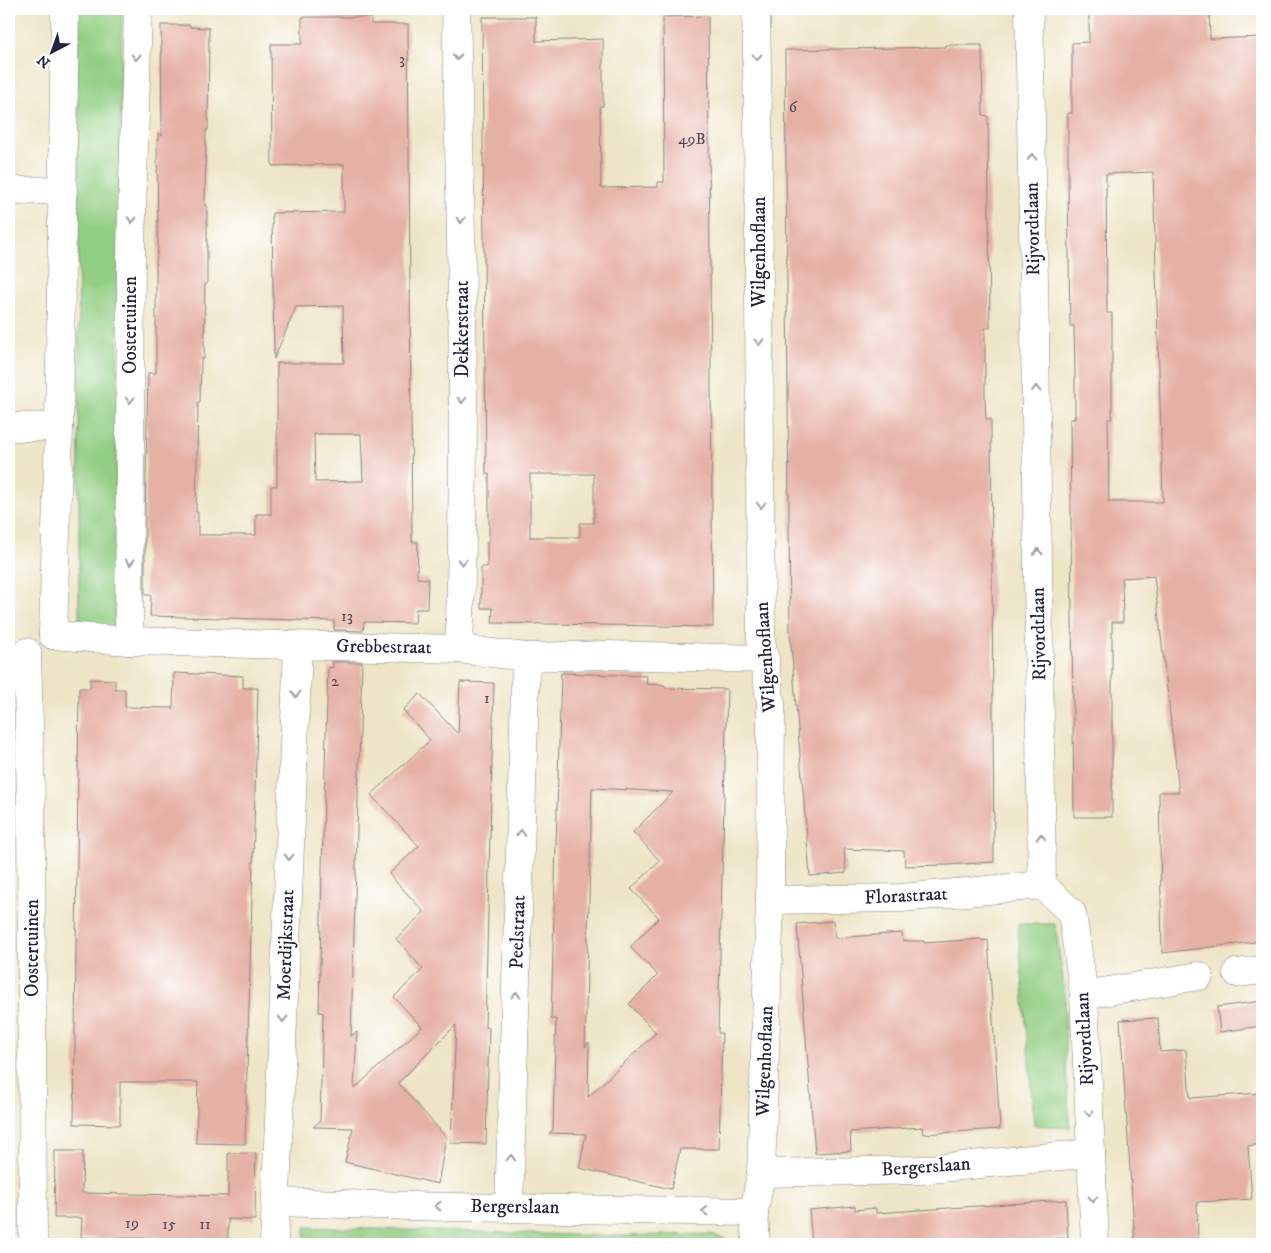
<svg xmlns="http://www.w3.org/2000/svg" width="1271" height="1253" font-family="'IM FELL DW Pica',serif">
<rect width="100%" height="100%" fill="#fff"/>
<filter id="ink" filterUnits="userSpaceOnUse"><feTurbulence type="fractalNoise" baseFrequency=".02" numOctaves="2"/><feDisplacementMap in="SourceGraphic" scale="10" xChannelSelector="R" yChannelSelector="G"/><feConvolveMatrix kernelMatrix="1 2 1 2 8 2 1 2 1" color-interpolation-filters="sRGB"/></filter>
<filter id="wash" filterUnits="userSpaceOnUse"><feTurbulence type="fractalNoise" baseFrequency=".0096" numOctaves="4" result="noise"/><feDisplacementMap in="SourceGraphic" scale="20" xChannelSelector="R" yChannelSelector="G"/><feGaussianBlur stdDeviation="1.12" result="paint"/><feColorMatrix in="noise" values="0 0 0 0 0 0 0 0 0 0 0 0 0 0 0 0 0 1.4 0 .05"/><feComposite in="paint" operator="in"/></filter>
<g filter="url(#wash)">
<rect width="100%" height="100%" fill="#eee5c7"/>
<g fill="#92ce83" stroke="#5a785f">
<path d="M78 9H118L122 15 114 628 79 626Z"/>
<path d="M1018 924H1055L1065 993V1052L1070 1128 1034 1125Z"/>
<path d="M305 1227 611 1236 712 1234 725 1239 724 1244H305Z"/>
</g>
<g id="blocks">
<g fill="#e6b1a5" fill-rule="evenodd">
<path d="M1125 9H1209L1210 39 1262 37V941L1162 953 1159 792H1179L1154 576 1122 578 1123 622H1112V817H1074L1070 419H1075V372L1074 326H1070L1068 184V113H1072V43L1089 42V12L1125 11ZM1153 172 1163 502H1109L1108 419H1112V313H1107L1106 174Z"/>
<path d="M708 16 713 627 492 623 493 608H481V567H487V542H489V474H486L482 17H536V41L603 39V106H600L601 188 658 187V182H664L663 17ZM530 474H594V523H580V537H530Z"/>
<path d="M302 17H371V24H408L412 542H418L417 578 428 579 427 609H416L415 623 364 622 363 631 334 630V621L150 616 151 595H145V522L148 373H156V263L158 247 157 139 158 140V133L162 136 161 25H190V27L209 28 208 130H206L205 206 207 205V284H205L204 359H201L200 402H198L196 512H198V535H256V514H271V486H277V363H344L343 306 296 307 274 359 272 213 344 212V164L272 166 271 44H302ZM314 434H361L363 481 315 482Z"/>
<path d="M946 45H982L983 115 988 116 990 328H985V396L986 419H991L994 862 947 865 905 866 904 851 844 849 846 873 810 876 790 632 785 50 946 47Z"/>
<path d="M333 662H362L351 1036 357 1032 354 1089 422 1027 394 997 423 969 396 939 424 912 389 874 419 846 371 795 430 740 403 710 420 694 458 734 460 682 494 683 485 1027 489 1028 486 1144 451 1143 456 1025 398 1083 446 1137 438 1184 345 1162 353 1128 313 1127 320 1121 323 1013 319 1012 322 869 328 667 333 668Z"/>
<path d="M174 673 243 676V688H258L245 1144 196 1143 198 1082H120V1125L74 1124 79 688H90V679L115 680V689H125V707L173 708Z"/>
<path d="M561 673 647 676 646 684 665 685V688L727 689 718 1033H722L719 1149H680L671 1189 579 1168 586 1134 549 1133 553 1130 555 1047 556 1019H551ZM592 788 673 792 633 832 660 861 631 889 659 918 630 947 658 975 629 1004 656 1033 588 1097 589 1042 585 1047Z"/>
<path d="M833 921 835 938 902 933 903 941H924V943L981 939 982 941 988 940 1000 1129 923 1134 922 1127 850 1132 851 1151 815 1153 797 924Z"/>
<path d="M1262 1001V1026L1220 1032 1217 1007Z"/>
<path d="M1158 1018 1160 1052 1186 1050 1190 1098 1262 1093V1144L1248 1146 1252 1199 1197 1202 1198 1244H1135L1120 1020Z"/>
<path d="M55 1151H83L82 1193 228 1196V1153H256L255 1220 228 1219V1239L81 1238 82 1218H54Z"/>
<path d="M1066 1200 1068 1238 979 1244H812L809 1210 855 1206V1210L876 1208V1213Z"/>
</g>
</g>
</g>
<g filter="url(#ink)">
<use href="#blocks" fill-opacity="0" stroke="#888481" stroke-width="1"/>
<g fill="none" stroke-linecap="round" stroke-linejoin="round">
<g stroke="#888481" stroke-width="29">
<g id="minor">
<path d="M456 9C461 222 467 436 459 649"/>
<path d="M756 9 758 121 761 639 771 704 770 900 761 1173 754 1212 756 1244"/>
<path d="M1029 9 1035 337 1042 885 1072 913 1084 995 1095 1244"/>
<path d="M9 191 63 190"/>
<path d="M9 427H59"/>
<path d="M53 635 129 641 459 649 526 657 607 655 765 659"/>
<path d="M53 635 59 427 65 9"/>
<path d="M129 641 131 249 138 9"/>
<path d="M27 652 31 800 33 1244"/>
<path d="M770 900 901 898 1042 885"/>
<path d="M1237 973 1262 970"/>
<path d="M1084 995 1199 976"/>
<path d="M761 1173 921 1170 1091 1153"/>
<path d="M275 1202 447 1207 754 1212"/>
<path d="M509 1207 526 657"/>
<path d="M274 1244 298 646"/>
</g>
</g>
<use href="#minor" stroke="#fff" stroke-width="28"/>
</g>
<defs><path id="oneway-chevron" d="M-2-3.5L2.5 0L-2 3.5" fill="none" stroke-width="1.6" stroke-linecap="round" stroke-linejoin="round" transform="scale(1.25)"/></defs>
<g stroke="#9c9ca7">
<use href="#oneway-chevron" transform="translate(136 57) rotate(92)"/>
<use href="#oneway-chevron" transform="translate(457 57) rotate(89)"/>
<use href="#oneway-chevron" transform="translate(757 57) rotate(89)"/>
<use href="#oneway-chevron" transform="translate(1032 157) rotate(-91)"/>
<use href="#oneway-chevron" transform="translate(132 220) rotate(92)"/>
<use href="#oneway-chevron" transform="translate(461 220) rotate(89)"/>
<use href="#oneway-chevron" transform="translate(759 342) rotate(89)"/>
<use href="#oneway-chevron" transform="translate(1036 389) rotate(-91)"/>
<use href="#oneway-chevron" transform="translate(130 400) rotate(90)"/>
<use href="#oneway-chevron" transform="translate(462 400) rotate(90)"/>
<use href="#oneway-chevron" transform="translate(761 505) rotate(90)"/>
<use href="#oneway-chevron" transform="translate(1038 552) rotate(-91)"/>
<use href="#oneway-chevron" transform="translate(130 562) rotate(90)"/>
<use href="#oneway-chevron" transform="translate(462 562) rotate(92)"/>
<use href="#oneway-chevron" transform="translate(296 694) rotate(92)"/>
<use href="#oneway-chevron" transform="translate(521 833) rotate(-88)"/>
<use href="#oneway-chevron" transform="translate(1041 837) rotate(-91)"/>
<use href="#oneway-chevron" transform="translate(289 857) rotate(92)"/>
<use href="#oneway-chevron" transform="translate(516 995) rotate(-88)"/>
<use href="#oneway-chevron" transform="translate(283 1019) rotate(92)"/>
<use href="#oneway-chevron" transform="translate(1089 1113) rotate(87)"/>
<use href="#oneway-chevron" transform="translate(511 1158) rotate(-88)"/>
<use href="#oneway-chevron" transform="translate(1093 1199) rotate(88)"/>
<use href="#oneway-chevron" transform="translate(438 1206) rotate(-178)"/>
<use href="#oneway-chevron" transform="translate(705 1211) rotate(-179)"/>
</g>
</g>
<g text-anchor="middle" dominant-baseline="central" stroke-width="4.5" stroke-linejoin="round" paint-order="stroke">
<g font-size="16" fill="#534656">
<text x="402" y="59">3</text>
<text x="793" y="107">6</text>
<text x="692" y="139">49B</text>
<text x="347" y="616">13</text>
<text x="335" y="681">2</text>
<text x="487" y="698">1</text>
<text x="132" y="1223">19</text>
<text x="169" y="1224">15</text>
<text x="205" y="1224">11</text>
</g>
<g font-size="19" fill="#22223b" stroke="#fff">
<text transform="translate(1033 229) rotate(-91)">Rijvordtlaan</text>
<text transform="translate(759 252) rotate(-90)">Wilgenhoflaan</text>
<text transform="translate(130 325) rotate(-90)">Oostertuinen</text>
<text transform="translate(462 329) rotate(-90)">Dekkerstraat</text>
<text transform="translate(1039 634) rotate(-91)">Rijvordtlaan</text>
<text transform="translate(384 647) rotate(1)">Grebbestraat</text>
<text transform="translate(766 657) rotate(-94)">Wilgenhoflaan</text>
<text transform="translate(906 896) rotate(-3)">Florastraat</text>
<text transform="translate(518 932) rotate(-88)">Peelstraat</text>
<text transform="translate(286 945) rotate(-88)">Moerdijkstraat</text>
<text transform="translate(32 948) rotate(-90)">Oostertuinen</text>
<text transform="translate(1085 1039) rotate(-93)">Rijvordtlaan</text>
<text transform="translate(765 1061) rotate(-88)">Wilgenhoflaan</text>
<text transform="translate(926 1167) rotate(-4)">Bergerslaan</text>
<text transform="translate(515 1207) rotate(1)">Bergerslaan</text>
</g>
</g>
<rect width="1271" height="1253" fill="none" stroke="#fff" stroke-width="30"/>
<g transform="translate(52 52) rotate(221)" stroke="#ffffff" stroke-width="4" paint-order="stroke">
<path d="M0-4L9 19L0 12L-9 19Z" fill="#22223b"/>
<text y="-8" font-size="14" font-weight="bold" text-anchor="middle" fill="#22223b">N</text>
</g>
</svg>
